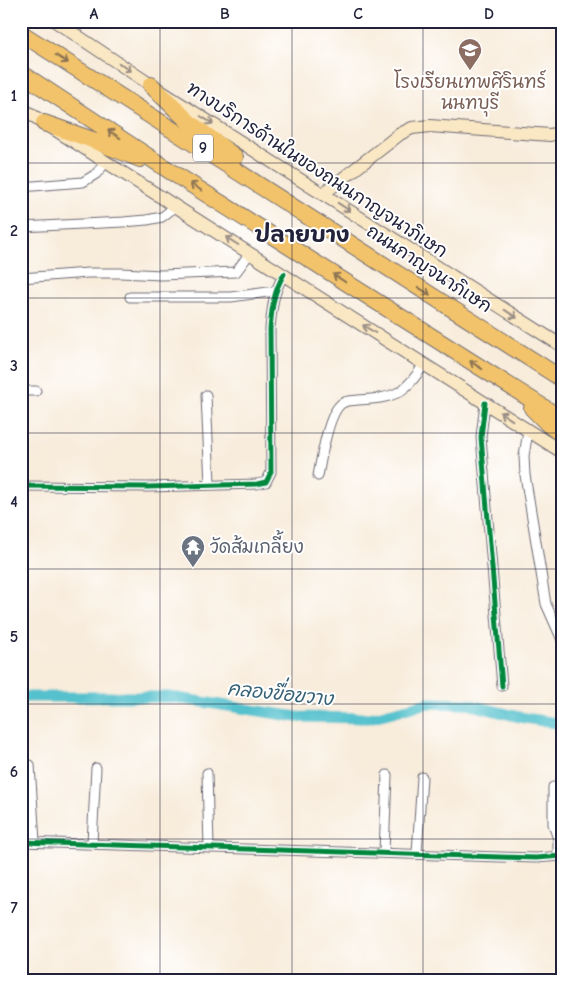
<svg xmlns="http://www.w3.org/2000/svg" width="583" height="1002" font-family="'Comic Neue','Playpen Sans Thai',sans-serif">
<rect width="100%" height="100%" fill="#fff"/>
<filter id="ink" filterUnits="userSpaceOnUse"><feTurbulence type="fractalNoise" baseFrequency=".02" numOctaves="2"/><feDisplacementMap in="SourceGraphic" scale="10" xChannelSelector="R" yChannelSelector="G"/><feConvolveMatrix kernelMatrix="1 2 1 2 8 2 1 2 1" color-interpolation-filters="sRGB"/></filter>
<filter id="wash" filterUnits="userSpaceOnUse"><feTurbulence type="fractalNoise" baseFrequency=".0096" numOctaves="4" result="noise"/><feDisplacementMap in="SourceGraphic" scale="20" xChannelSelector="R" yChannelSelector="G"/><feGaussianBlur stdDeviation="1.12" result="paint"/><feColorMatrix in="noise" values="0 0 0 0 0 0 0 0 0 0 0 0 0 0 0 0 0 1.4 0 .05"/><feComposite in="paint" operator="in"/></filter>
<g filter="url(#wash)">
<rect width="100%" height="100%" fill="#f8ecdb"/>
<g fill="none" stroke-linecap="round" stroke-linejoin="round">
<path stroke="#54c1cd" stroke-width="11" d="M21 697H171L297 717 369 718 428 703 468 704 519 717 562 724"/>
</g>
</g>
<g filter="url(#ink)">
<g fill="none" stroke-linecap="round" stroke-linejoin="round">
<g stroke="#6d6973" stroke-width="11">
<g id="street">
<path d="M21 187 83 182 96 174 106 162"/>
<path d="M21 227 123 222 147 220 162 217 176 206"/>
<path d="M21 278 88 273H121L161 275 236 272 250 253"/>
<path d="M130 297H231L275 291"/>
<path d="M21 391H36"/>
<path d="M206 395 210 484"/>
<path d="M485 403 481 437 502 686"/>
<path d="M528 431 524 456 525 475 537 548 546 604 562 640"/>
<path d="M318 476C321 460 328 414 341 404 342 403 347 401 348 401 389 397 401 401 424 364"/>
<path d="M21 486 148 487 257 484 266 482 271 472 270 329C272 308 273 293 284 274"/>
<path d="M30 765 35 842"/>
<path d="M207 773 209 848"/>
<path d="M553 787V824L558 839V856"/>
<path d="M21 842 536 858 562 856"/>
<path d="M92 843 96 768"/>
<path d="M384 853 387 775"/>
<path d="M417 853 422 777"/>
</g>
</g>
<g stroke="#6d6973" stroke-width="14">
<g id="secondary">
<path d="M55 21 151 85 562 346"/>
<path d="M21 108 562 452"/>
<path d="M323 194 400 134 412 128 430 126 550 135 562 132"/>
</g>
</g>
<g stroke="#6d6973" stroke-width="18">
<g id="highway">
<path d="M21 33 562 379"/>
<path d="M21 73 170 171 562 419"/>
<path d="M151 85 190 123 235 157"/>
<path d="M44 123 90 139 140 159"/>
<path d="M532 408 549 425 562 435"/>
</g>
</g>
<use href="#street" stroke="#fff" stroke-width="9"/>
<use href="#secondary" stroke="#fae7c3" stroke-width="12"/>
<use href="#highway" stroke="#f2c36a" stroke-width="16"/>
<g stroke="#fff" stroke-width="8">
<g id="cycleway">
<path d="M485 403 481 437 502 686"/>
<path d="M21 486 148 487 257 484 266 482 271 472 270 329C272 308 273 293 284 274"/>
<path d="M21 842 536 858 562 856"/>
</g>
</g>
<use href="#cycleway" stroke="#00873e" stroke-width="5"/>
</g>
<defs><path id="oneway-shaft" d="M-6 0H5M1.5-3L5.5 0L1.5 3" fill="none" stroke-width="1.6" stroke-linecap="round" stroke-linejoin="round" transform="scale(1.25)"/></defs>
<g stroke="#8a7252">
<use href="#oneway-shaft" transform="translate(62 59) rotate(32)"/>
<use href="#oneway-shaft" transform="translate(114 134) rotate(-147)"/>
<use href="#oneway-shaft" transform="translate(196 187) rotate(-148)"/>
<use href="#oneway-shaft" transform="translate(339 278) rotate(-147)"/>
<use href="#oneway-shaft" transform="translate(424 291) rotate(33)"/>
<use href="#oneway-shaft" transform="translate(476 365) rotate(-147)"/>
</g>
<g stroke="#998e86">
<use href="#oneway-shaft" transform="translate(125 67) rotate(33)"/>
<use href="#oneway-shaft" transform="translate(207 120) rotate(32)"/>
<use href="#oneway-shaft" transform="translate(344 207) rotate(33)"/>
<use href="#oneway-shaft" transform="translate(232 241) rotate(-148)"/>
<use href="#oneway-shaft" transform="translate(511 314) rotate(33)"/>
<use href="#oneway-shaft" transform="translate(369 329) rotate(-148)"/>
<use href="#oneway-shaft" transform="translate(506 416) rotate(-147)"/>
</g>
</g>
<path fill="none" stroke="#22223b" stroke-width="1" stroke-opacity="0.55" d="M160 21V981M292 21V981M423 21V981M21 163H562M21 298H562M21 433H562M21 569H562M21 704H562M21 839H562"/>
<defs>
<g id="school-pin" transform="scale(1.25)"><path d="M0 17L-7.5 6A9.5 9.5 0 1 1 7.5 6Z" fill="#8d6e63" stroke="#fff"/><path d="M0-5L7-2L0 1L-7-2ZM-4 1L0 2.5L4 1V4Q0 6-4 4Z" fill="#fff"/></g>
<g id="temple-pin" transform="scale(1.25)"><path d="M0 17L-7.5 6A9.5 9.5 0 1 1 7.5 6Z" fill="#6b7280" stroke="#fff"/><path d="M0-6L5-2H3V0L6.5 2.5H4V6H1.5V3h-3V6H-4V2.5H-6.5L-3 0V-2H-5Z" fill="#fff"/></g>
</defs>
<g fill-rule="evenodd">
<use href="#school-pin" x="470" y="50"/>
<use href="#temple-pin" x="193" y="547"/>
</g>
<g text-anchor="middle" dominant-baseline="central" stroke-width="4" stroke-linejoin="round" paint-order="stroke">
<rect fill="#fff" stroke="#646476" stroke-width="1" x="193" y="134.5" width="20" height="27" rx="4"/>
<g font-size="16" font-weight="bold" fill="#22223b">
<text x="203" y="148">9</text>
</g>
<g font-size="18" fill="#785e54" stroke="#fff">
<text x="470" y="82">โรงเรียนเทพศิรินทร์<tspan x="470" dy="21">นนทบุรี</tspan></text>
</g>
<g font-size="18" fill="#22223b" stroke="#fff">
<text transform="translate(317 170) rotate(33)">ทางบริการด้านในของถนนกาญจนาภิเษก</text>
<text transform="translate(429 269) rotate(33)">ถนนกาญจนาภิเษก</text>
</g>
<g font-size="18" fill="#5b616d" stroke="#fff" text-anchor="start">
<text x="210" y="547">วัดส้มเกลี้ยง</text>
</g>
<g font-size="19" font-style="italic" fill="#366275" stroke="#fff">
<text transform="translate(280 694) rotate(6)">คลองขื่อขวาง</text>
</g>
<g font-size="22" font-weight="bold" fill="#22223b" stroke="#fff">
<text x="302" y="235">ปลายบาง</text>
</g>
</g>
<rect width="583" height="1002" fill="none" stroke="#fff" stroke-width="55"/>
<rect x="28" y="28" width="528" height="946" fill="none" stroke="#22223b" stroke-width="2"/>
<g font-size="16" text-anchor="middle" font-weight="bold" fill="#22223b">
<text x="94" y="19">A</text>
<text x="225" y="19">B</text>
<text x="358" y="19">C</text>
<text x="489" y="19">D</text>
<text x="14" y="101">1</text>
<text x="14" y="236">2</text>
<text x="14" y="371">3</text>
<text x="14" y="507">4</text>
<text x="14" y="642">5</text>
<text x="14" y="777">6</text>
<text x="14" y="913">7</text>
</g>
</svg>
